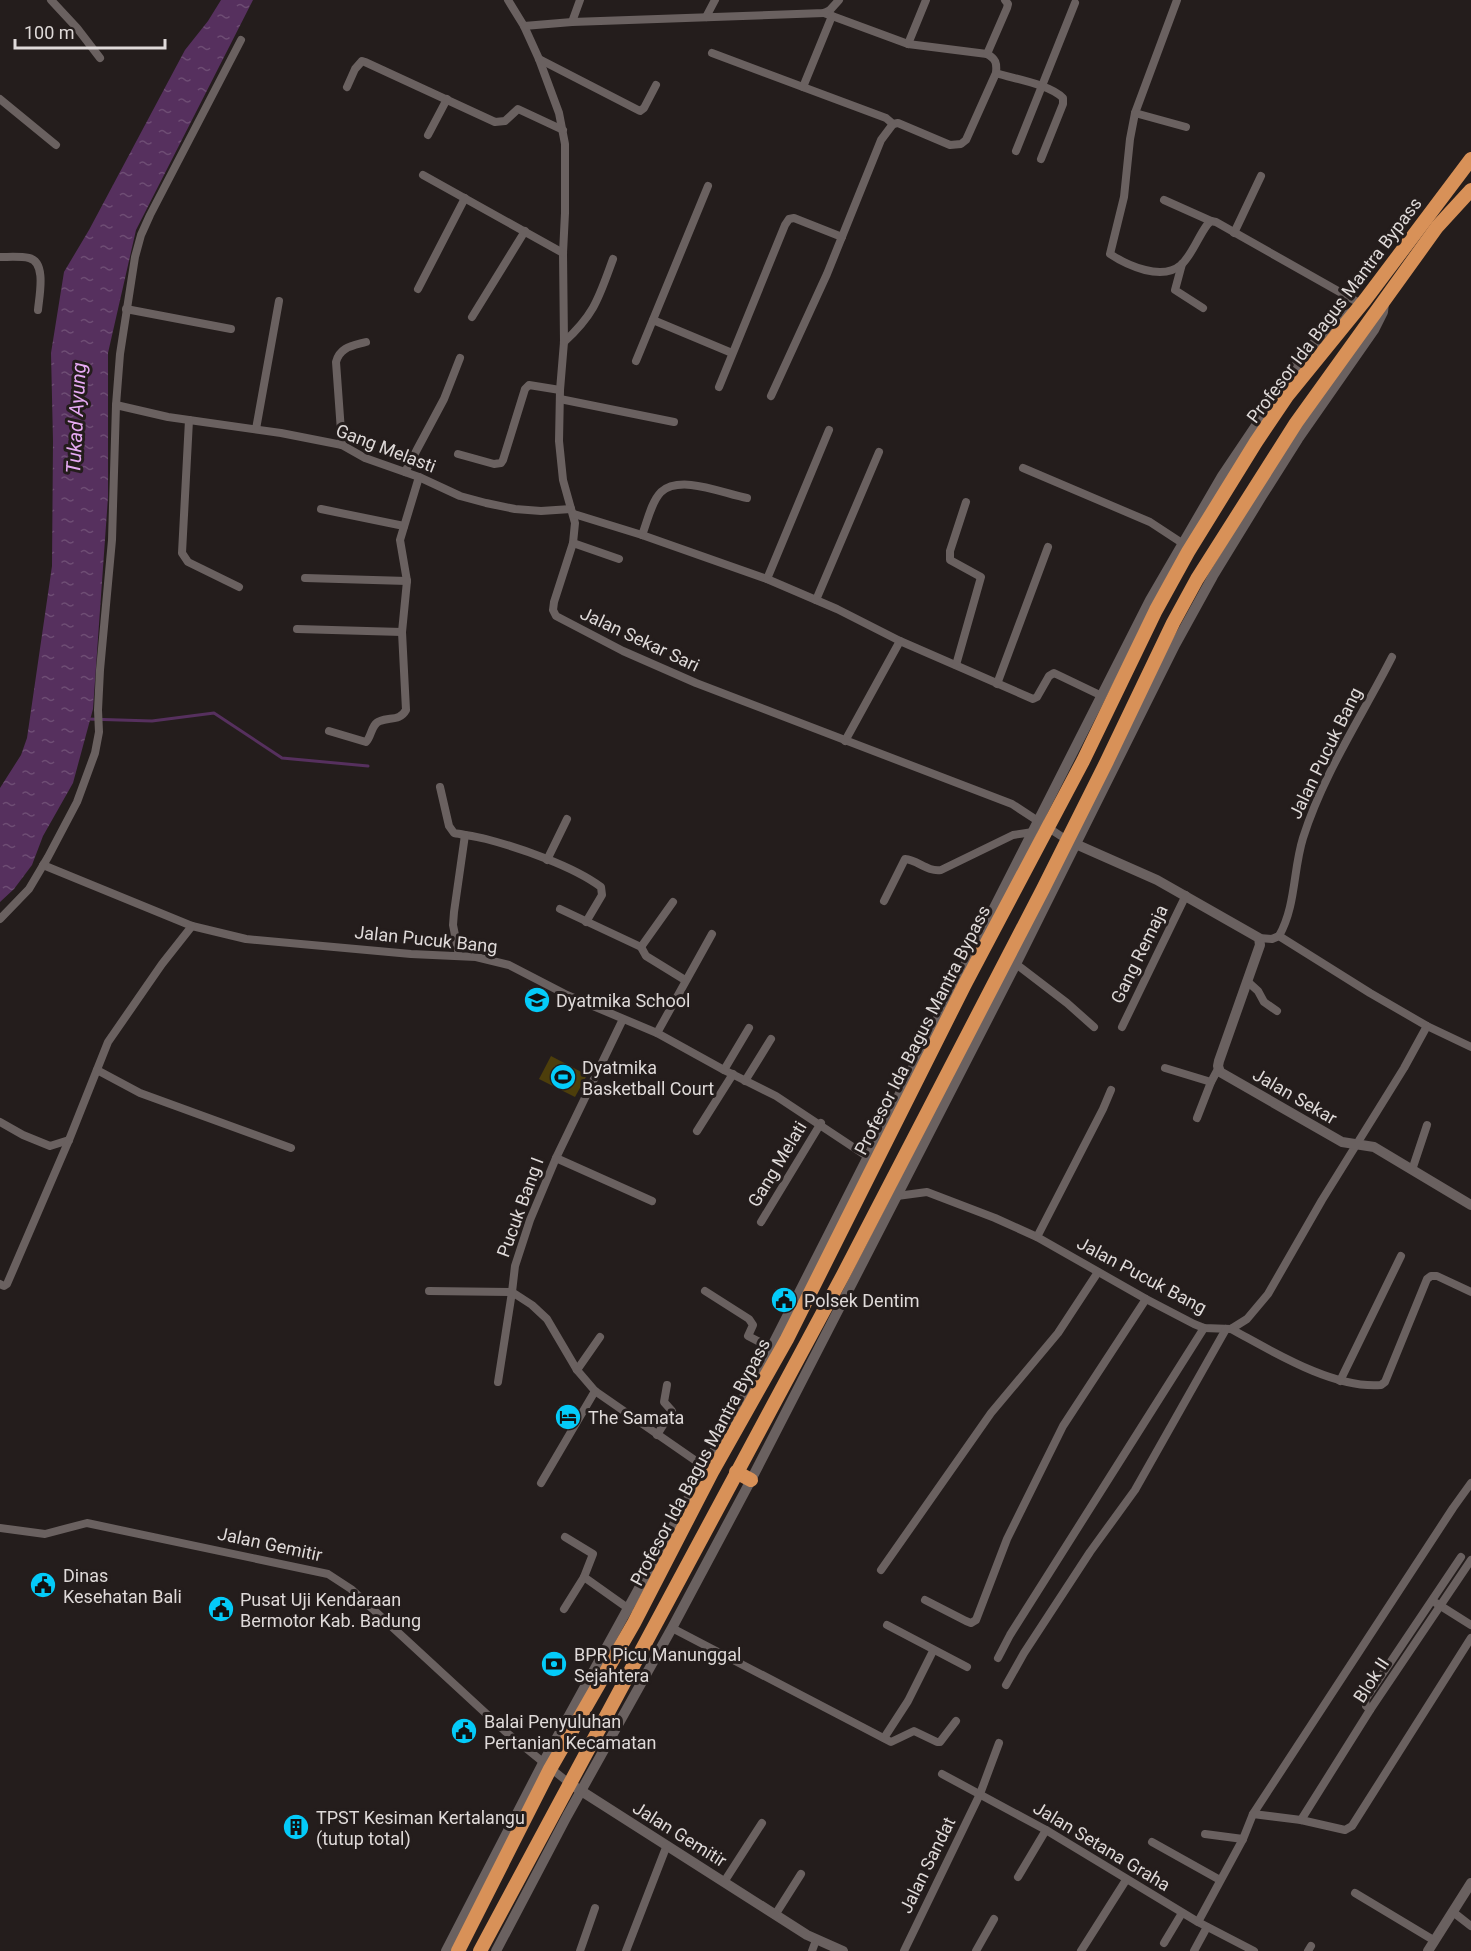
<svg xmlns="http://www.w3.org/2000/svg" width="1471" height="1951" font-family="Roboto,sans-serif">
<defs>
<pattern id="water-ripples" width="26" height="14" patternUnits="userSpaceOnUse" patternTransform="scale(1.5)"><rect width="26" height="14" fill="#56305e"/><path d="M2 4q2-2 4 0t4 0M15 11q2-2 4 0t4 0" fill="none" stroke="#6e4d74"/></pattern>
</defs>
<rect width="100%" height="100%" fill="#241d1c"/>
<path fill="#4d3e0b" d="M551 1056 587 1075 575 1097 539 1079Z"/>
<path fill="url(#water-ripples)" d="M221 0H253L136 230 108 353V497L93 709 73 783 43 836 32 865 14 889 0 902V788L21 755 27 738 52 566 53 441 51 353 64 272 89 230 185 50 208 21Z"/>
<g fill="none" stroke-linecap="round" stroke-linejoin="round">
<path stroke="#56305e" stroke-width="3" d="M87 719 152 721 214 713 282 758 368 766"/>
<g stroke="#6a6160" stroke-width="8">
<path d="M51 0 77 28 100 58"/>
<path d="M508 0 524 26 539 59 559 113 565 144V213L563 253 564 342 560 390 559 441 563 480 575 523 573 543 554 602 553 610 556 616 623 651 696 683 1012 804 1067 840"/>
<path d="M1177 0 1135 113 1130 139 1124 197 1110 254C1128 266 1162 281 1181 265 1192 255 1198 237 1207 225L1211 221 1216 222 1361 304"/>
<path d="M706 17 715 0"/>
<path d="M572 22 580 0"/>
<path d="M524 26 572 22 824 13 830 10 839 0"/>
<path d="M908 44 926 0"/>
<path d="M712 53 886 118 893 124 898 123 950 145 961 144 966 140 996 73C997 63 996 59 987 54L908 44 824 13"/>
<path d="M987 54 1007 8 1008 4 1005 0"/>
<path d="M539 59 640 111 644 108 656 85"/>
<path d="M996 73C1014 79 1049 84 1063 98V104L1041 159"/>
<path d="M347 87 355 69 362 61 365 62 495 122 505 121 518 109 563 130"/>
<path d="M803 87 832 16"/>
<path d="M0 99 56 145"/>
<path d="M1135 113 1186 127"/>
<path d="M428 135 447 99"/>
<path d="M1016 151 1075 3"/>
<path d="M423 175 563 253"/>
<path d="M1164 200 1211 221"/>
<path d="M1234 233 1261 176"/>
<path d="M0 257C9 257 20 256 29 258 47 262 39 297 38 310"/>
<path d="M1182 264 1175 290 1203 308"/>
<path d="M418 289 465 198"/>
<path d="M126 309 231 329"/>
<path d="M472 317 525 231"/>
<path d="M653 320 732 353"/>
<path d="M564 342C595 314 599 297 613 259"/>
<path d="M636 361 708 186"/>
<path d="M719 387 785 225 789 219 794 218 842 237"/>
<path d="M771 396 827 274 881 140 893 124"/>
<path d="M560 399 674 422"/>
<path d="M116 405 168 417 281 433 342 445 365 458 419 477 460 496 486 503 515 509 541 511 571 509"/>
<path d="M189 420 182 553 188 562 239 587"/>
<path d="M256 429 279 301"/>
<path d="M342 445 336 362C340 347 352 346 366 342"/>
<path d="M458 454 494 464 501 463 503 460 525 389 529 385 560 390"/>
<path d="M1023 468 1150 522 1182 543"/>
<path d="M405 472 444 399 460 358"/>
<path d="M321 509 404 526"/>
<path d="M574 514 642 535 767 579 837 609 900 641 1033 699 1037 697 1049 676 1054 673 1102 696"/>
<path d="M642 535C647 523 651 502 661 492 681 474 724 494 747 498"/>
<path d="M573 543 619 559"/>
<path d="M305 578 407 581"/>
<path d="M767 579 829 430"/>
<path d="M816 600 879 452"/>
<path d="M297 629 402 632"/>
<path d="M956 665 981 577 950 560V551L966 502"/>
<path d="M997 684 1048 547"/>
<path d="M329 731 366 742C372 736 371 724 380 721 390 717 400 721 406 710L402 632 407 581 400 540 419 477"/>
<path d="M845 741 900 641"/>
<path d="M440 787 449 826 454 833C464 835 475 836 486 839 520 848 573 866 601 887L602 895 586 922"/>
<path d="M547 860 567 819"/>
<path d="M43 865 192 926 246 939 411 954 476 957 509 965 567 995 657 1033 724 1070 776 1096 871 1159"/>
<path d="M884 901 905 859C918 860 927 872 941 870L1013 835 1033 832"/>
<path d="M560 909 641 947 646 956 685 980"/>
<path d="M0 919 29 889 48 857 77 802 95 753 99 732 98 710 100 670 112 540 116 405 120 354 135 257 141 235 150 215 241 40"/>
<path d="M1279 936C1296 906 1293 870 1303 838 1323 774 1362 716 1392 657"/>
<path d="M1259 938 1272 939 1279 936 1370 993 1427 1026 1471 1047"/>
<path d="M641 947 673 902"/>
<path d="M459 955 453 925 454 912 465 835"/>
<path d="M1016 964 1067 1003 1094 1027"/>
<path d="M1247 981 1258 991 1264 1002 1277 1011"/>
<path d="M623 1019 556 1158 530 1220 515 1266 512 1292 532 1305 547 1319 577 1370 595 1391 709 1470"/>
<path d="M1122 1027 1186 895"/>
<path d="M657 1033 712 934"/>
<path d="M1165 1068 1211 1082"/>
<path d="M97 1070 140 1093 291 1148"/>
<path d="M724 1070 749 1028"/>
<path d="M745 1081 771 1039"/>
<path d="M1197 1118 1211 1082 1218 1069"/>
<path d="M0 1122 23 1135 50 1146 69 1140"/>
<path d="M697 1131 733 1074"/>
<path d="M556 1158 652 1201"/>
<path d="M1412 1170 1427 1125"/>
<path d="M897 1196 927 1192 995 1218 1037 1237 1146 1299 1194 1324 1204 1328 1231 1329 1247 1319 1268 1294 1322 1200 1404 1068 1427 1026"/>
<path d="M761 1222 821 1123"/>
<path d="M1037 1237 1103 1109 1111 1090"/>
<path d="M0 1284 4 1286 7 1284 69 1140 108 1042 162 964 192 926"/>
<path d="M429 1291 512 1292 498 1382"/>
<path d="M705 1291 749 1319 753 1325 748 1336 771 1348"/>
<path d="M1231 1329C1272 1351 1333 1389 1381 1385L1385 1382 1427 1279 1431 1276H1437L1471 1292"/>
<path d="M577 1370 600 1337"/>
<path d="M1340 1381 1401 1256"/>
<path d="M657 1435 672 1411 664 1402 667 1385"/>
<path d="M541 1483 595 1391"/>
<path d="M0 1528 45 1534 87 1523 328 1574 351 1589 506 1732 569 1783"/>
<path d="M565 1537 593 1554 584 1577 629 1609"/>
<path d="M881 1570 991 1413 1058 1333 1098 1272"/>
<path d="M925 1600 966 1621 971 1623 976 1620 1007 1539 1063 1426 1146 1299"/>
<path d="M1436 1603 1471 1625"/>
<path d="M564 1609 584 1577"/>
<path d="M887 1625 967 1667"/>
<path d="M672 1628 891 1742 914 1731 937 1742H940L956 1721"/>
<path d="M998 1658 1010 1635 1204 1328"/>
<path d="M1006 1685 1024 1653 1090 1552 1135 1490 1226 1329"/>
<path d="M1370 1710 1366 1706 1365 1700 1461 1557"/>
<path d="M884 1738 908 1701 933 1651"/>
<path d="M942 1774 1046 1830 1198 1922 1254 1951"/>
<path d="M1253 1814 1453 1508 1471 1483"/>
<path d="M1301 1820 1370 1710 1471 1560"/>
<path d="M1205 1834 1243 1839"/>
<path d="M1152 1842 1220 1880"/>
<path d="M1018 1877 1046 1830"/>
<path d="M724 1882 762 1823"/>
<path d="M1355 1893 1435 1941"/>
<path d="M1453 1912 1471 1926"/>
<path d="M775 1915 801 1874"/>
<path d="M1198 1922 1243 1839 1253 1814 1301 1820 1345 1830 1352 1826 1471 1638"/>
<path d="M1164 1943 1182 1913"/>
<path d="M580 1951 595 1908"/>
<path d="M626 1951 667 1845"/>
<path d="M812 1951 816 1940"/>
<path d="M904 1951 980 1794 999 1743"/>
<path d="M976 1951 994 1919"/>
<path d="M1081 1951 1126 1880"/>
<path d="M1194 1951 1207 1927"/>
<path d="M1308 1951 1311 1946"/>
</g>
<g stroke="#6a6160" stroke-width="10">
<path d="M1071 842 1157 880 1259 938 1260 945 1219 1061 1218 1066 1220 1072 1342 1142 1374 1147 1471 1205"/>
<path d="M575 1787 807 1935 843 1951"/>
<path d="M446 1951 543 1763 771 1348 1150 600 1222 476 1298 363 1326 329 1334 322 1353 312"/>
<path d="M496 1951 567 1816 672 1628 751 1480 1016 964 1175 645 1213 576 1262 496 1298 439 1374 330 1383 312 1384 303"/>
<path d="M1428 1951 1471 1883"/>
</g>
<g stroke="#d89158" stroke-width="14">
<path d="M736 1472 751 1480"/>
<path d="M458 1951 550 1769 634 1623 712 1472 787 1339 965 984 1083 761 1156 610 1188 552 1256 442 1287 396 1365 300 1471 159"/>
<path d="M480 1951 843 1275 1043 889 1107 761 1173 623 1197 579 1296 423 1437 227 1471 190"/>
</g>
</g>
<defs>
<g id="school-disc" transform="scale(1.35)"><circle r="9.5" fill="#04cbf9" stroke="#241d1c"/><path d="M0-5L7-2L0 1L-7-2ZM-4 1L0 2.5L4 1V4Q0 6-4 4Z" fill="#111"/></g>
<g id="stadium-disc" transform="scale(1.35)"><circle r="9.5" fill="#04cbf9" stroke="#241d1c"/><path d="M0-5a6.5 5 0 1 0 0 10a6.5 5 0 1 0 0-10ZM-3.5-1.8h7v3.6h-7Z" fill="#111"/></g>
<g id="civic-disc" transform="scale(1.35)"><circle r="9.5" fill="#04cbf9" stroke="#241d1c"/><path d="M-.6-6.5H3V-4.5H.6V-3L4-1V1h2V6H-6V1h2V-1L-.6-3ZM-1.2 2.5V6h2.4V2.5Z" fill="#111"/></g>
<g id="hotel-disc" transform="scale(1.35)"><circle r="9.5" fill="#04cbf9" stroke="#241d1c"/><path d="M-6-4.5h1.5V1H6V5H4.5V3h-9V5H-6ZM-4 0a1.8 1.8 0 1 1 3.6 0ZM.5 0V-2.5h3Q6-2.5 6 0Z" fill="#111"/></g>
<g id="bank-disc" transform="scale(1.35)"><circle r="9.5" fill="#04cbf9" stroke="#241d1c"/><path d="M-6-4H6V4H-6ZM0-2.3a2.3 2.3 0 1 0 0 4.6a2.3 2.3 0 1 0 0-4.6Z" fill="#111"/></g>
<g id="building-disc" transform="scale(1.35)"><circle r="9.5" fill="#04cbf9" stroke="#241d1c"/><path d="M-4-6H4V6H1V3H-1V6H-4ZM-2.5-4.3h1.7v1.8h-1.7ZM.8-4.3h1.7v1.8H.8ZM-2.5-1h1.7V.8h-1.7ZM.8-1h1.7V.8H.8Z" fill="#111"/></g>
</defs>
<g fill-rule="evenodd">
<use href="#school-disc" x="537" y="1000"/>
<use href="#stadium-disc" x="563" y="1077"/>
<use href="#civic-disc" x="784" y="1300"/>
<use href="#hotel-disc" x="568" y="1417"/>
<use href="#civic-disc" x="43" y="1585"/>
<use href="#civic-disc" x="221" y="1609"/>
<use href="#bank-disc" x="554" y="1664"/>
<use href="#civic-disc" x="464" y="1731"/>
<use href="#building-disc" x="296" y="1827"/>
</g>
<g text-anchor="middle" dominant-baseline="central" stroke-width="6" stroke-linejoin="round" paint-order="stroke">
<g font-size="18" fill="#dfdad9" stroke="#241d1c">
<text transform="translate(1334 310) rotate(-53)">Profesor Ida Bagus Mantra Bypass</text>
<text transform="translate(386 448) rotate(21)">Gang Melasti</text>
<text transform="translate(640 639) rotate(25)">Jalan Sekar Sari</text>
<text transform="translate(1325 753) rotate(-64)">Jalan Pucuk Bang</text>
<text transform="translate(426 939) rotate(6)">Jalan Pucuk Bang</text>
<text transform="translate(1139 954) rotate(-64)">Gang Remaja</text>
<text transform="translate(922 1030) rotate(-63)">Profesor Ida Bagus Mantra Bypass</text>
<text transform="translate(1295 1096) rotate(30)">Jalan Sekar</text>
<text transform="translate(777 1164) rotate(-59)">Gang Melati</text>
<text transform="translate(520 1207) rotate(-70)">Pucuk Bang I</text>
<text transform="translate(1142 1275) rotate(28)">Jalan Pucuk Bang</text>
<text transform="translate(700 1462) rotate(-62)">Profesor Ida Bagus Mantra Bypass</text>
<text transform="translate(270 1544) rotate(12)">Jalan Gemitir</text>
<text transform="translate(1371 1680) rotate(-57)">Blok II</text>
<text transform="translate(680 1834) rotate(32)">Jalan Gemitir</text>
<text transform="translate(1102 1846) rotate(31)">Jalan Setana Graha</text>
<text transform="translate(927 1865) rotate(-64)">Jalan Sandat</text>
</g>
<g font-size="18" fill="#dfdad9" stroke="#241d1c" text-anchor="start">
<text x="556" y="1000">Dyatmika School</text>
<text x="582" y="1067">Dyatmika<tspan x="582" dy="21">Basketball Court</tspan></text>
<text x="804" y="1300">Polsek Dentim</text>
<text x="588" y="1417">The Samata</text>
<text x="63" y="1575">Dinas<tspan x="63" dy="21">Kesehatan Bali</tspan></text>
<text x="240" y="1599">Pusat Uji Kendaraan<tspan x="240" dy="21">Bermotor Kab. Badung</tspan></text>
<text x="574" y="1654">BPR Picu Manunggal<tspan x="574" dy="21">Sejahtera</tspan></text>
<text x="484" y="1721">Balai Penyuluhan<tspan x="484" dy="21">Pertanian Kecamatan</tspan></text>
<text x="316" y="1817">TPST Kesiman Kertalangu<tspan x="316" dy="21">(tutup total)</tspan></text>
</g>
<g font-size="20" font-style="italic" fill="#e6aaf3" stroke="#241d1c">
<text transform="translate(76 418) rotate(-87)">Tukad Ayung</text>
</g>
</g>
<path d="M15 39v9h150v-9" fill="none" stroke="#dfdad9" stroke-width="3"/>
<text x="24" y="39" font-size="18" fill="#dfdad9" stroke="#241d1c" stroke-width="4.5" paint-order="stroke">100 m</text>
</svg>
